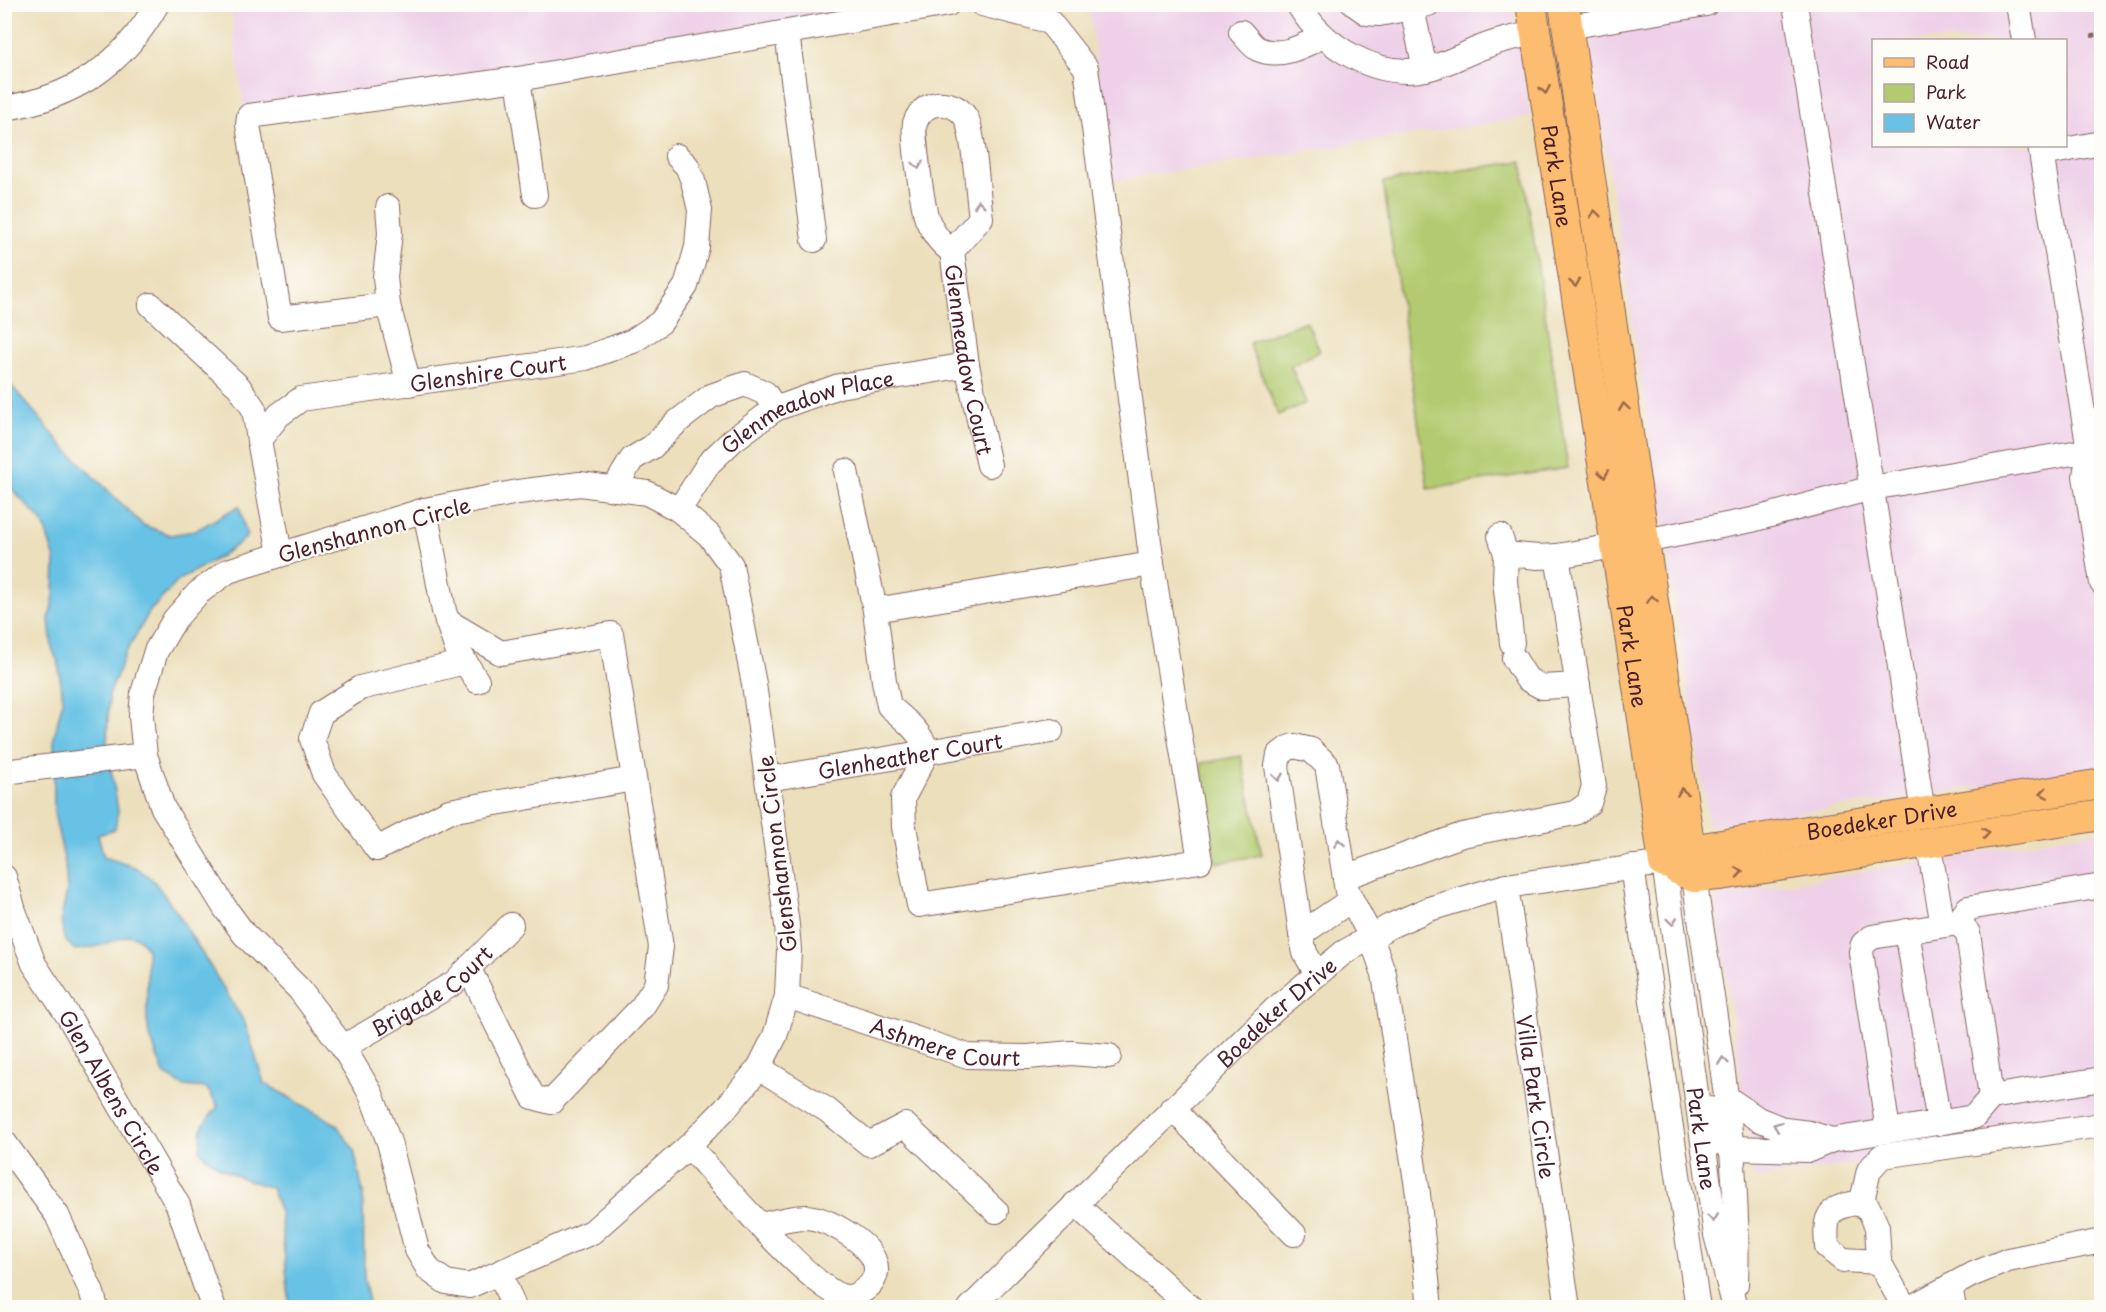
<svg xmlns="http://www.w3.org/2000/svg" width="2106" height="1312" font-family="'Playpen Sans',sans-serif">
<rect width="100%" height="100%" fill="#fdfcf7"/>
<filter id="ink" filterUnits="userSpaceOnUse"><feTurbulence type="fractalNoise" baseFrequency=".0167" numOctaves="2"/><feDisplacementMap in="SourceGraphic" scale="12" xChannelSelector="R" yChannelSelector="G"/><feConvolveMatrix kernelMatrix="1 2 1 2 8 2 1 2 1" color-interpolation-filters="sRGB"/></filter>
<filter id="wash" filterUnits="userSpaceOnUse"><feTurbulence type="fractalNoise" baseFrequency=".008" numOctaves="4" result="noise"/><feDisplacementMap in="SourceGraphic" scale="24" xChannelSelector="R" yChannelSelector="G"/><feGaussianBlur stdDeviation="1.35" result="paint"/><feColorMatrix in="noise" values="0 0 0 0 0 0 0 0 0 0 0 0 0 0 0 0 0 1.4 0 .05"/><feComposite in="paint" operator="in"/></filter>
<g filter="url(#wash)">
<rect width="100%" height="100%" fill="#ecdfbc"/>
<g fill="#eed0e8" fill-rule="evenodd">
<path d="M230 4 978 5 245 116Z"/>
<path d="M1089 5H1513L1530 117 1112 181Z"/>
<path d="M1584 5H2101V769L1709 826ZM1874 40H2066V146H1874Z"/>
<path d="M2101 831V1128L1755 1179 1715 897Z"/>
</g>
<g fill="#b2cb70" stroke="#7e754e" stroke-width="1.5">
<path d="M1522 161 1568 468 1428 489 1383 182Z"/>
<path d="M1306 321 1320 351 1291 366 1306 403 1278 415 1249 343Z"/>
<path d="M1241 756 1262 855 1216 863 1201 763Z"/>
</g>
<path fill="#67c2e5" stroke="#587088" stroke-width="1.5" d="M4 377 64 447 143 525 170 535 195 531 239 506 247 537 221 556 180 579 150 611 126 652 109 695 107 744 118 811 115 829 98 835 104 857 137 868 153 880 176 911 245 1023 264 1083 336 1124 354 1150 363 1193 364 1279 370 1307H290L280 1212 271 1188C244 1179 220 1172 200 1151L202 1127 218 1106 207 1088 184 1086 164 1074 149 1034 147 1020V949L140 939 130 935 95 947 75 950 64 939 61 919 67 891 65 863 54 813V738L63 699 58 662 52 648 49 619 54 596 55 560 43 522 5 482Z"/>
</g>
<g filter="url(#ink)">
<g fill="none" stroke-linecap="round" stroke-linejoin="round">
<g stroke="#83625e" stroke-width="26">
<g id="minor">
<path d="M1298 4C1323 47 1376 79 1426 69 1449 64 1469 51 1491 44 1505 39 1521 36 1536 33"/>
<path d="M1354 4 1367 13 1379 14 1412 8"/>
<path d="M1795 4 1923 812"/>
<path d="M2018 4 2024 40"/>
<path d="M1567 27 1706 4"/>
<path d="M1241 32C1246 37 1252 46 1258 49 1281 59 1303 46 1323 36"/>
<path d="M787 33 814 240"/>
<path d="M1425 69 1412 8 1428 4"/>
<path d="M4 108C73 98 123 65 157 4"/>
<path d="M2040 146 2089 450 2085 476 2102 583"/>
<path d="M2042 154 2102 143"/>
<path d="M535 195 518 79 948 4"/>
<path d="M388 207 390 233 385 277 388 305 409 384"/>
<path id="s1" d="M952 251 981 218C977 189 976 154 969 126 963 99 924 95 915 123 912 132 923 208 927 219 932 231 940 244 952 251L967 365 989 465"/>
<path d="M151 305 239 387 254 409 259 440"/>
<path d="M388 305 280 318 248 125 249 116 518 79"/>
<path d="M846 471 875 610 1152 564"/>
<path d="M580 484 647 493 679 510 709 535 731 565 754 684 787 925 789 950 787 996 775 1036 759 1068 726 1108 689 1146 592 1232 469 1286 446 1282 429 1270 417 1250 389 1142 371 1094 343 1047 299 989 244 934 225 908 163 808 145 755 141 717 143 693 156 651 175 619 198 593 228 571 425 510 518 492Z"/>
<path d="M614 489 632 459 652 447 677 422 711 396 745 384 765 393 775 409"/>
<path d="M425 510 444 611 456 647 477 681"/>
<path id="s2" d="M679 510 709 463 733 440 775 409 839 386 967 365"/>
<path d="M1500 536 1506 554 1538 557 1557 556 1615 546"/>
<path d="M1644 541 1752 520 1872 488 2102 448"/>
<path id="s3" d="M280 554 259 440 279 415 301 399 586 358 633 341 661 322 686 286 697 247 700 210 693 181 687 166 677 156"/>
<path d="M1506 554 1505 581 1512 643"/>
<path d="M875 610 884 681 889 706C904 719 922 732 927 752L903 798 904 827 919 905 1200 861 1152 564 1086 68 1049 21 982 4"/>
<path d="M447 621 501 653 611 634 661 947 656 985 642 1007 551 1102 533 1097 469 969"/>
<path d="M1514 658 1527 679 1542 687 1578 685"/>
<path d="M465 662 360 688 321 713 312 739 324 774 377 849 449 811 634 779"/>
<path d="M4 772 145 755"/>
<path id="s4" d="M768 779 1051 731"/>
<path d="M1928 842 1943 925"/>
<path d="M1632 867 1698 1308"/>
<path id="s5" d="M4 877 14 911 34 964 70 1019 178 1205 205 1285 214 1308"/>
<path d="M1345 877 1462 835 1575 813 1589 803 1594 786 1557 556"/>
<path d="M1694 877C1713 1014 1741 1145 1736 1284"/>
<path id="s6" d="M1506 886 1568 1308"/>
<path d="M1958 923 1968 908 2102 886"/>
<path d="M1907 931 1939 1123"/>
<path d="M1301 934 1351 900"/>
<path d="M1317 974 1305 953 1301 934 1277 766 1279 755 1288 748 1294 746 1311 750 1327 765 1347 891 1371 937 1384 974 1418 1194 1430 1308"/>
<path id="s7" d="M787 996 968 1056 1028 1057 1071 1053 1109 1056"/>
<path id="s8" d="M343 1047 454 983 511 925"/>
<path d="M759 1068 827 1110 869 1144 905 1125 996 1211"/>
<path d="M1727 1098 1758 1119 1785 1130 1809 1133 1832 1140"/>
<path d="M1172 1108 1294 1234"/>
<path d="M1710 1109C1718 1124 1710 1141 1732 1148L1809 1150 1832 1140 1974 1117 1991 1097 2102 1079"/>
<path d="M1888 1131 1861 952 1863 944 1872 937 1958 923 1968 933 1991 1097"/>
<path d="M4 1142 57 1215 92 1293 96 1308"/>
<path d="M689 1146C714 1174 815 1294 846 1297 855 1298 863 1291 870 1285 876 1278 878 1269 874 1260 866 1241 827 1218 806 1217 792 1217 775 1222 761 1225"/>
<path d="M1856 1203 1868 1207 1877 1227 1879 1262 1843 1260 1827 1247C1825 1219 1825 1208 1856 1203Z"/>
<path d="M1075 1204 1191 1308"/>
<path d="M1861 1205 1869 1170 1882 1156 2102 1125"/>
<path d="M1879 1262 1905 1308"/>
<path d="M500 1273 514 1308"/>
<path d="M1950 1286 1954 1308"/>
<path id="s9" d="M970 1308 1274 1010 1343 953 1390 926 1429 909 1506 886 1664 863 1716 1235 1735 1308"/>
<path d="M1910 1308 1971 1275 2008 1260 2102 1241"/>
</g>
</g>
<g stroke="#83625e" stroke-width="32">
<g id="major">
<path id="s10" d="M1531 4 1642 712 1664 863"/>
<path d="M1564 4 1694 877"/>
<path id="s11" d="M1672 859 1690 850 2102 784"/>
<path d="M1677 869 1694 877 1720 875 2102 815"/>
</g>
</g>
<path stroke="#83625e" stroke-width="4" stroke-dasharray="4.5 4.5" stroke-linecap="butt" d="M2091 36 2102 35"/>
<use href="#minor" stroke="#fff" stroke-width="24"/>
<use href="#major" stroke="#fcbd6f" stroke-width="30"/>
</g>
<defs><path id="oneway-chevron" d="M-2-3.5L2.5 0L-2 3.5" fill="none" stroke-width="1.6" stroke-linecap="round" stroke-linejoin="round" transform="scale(1.5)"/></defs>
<g stroke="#9a664a">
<use href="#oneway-chevron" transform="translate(1545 90) rotate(81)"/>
<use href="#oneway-chevron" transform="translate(1595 214) rotate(-98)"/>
<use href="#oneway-chevron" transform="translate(1575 283) rotate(81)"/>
<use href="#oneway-chevron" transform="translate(1624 407) rotate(-98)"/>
<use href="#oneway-chevron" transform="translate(1604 474) rotate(81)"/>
<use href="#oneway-chevron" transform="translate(1652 599) rotate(-99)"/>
<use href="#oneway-chevron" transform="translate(1682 792) rotate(-99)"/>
<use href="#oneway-chevron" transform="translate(2044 793) rotate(171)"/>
<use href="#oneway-chevron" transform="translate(1986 833) rotate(-9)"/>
<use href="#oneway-chevron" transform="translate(1739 872) rotate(-9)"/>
</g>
<g stroke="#ae9aa0">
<use href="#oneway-chevron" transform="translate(918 165) rotate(82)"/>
<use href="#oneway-chevron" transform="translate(979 204) rotate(-97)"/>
<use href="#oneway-chevron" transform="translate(1278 777) rotate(82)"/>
<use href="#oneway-chevron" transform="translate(1339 843) rotate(-99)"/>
<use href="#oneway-chevron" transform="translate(1672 921) rotate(82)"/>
<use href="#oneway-chevron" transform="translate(1723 1061) rotate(-97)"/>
<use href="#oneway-chevron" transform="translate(1777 1126) rotate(-159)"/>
<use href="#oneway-chevron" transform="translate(1713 1218) rotate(83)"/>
</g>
</g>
<g text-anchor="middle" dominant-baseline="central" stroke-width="5" stroke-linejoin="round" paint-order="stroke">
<g font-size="21" fill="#4a1f2b" stroke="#fdfcf7">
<text stroke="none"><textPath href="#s10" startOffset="174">Park Lane</textPath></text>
<text stroke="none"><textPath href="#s1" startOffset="458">Glenmeadow Court</textPath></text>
<text stroke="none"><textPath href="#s3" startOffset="364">Glenshire Court</textPath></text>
<text stroke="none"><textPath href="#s2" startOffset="170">Glenmeadow Place</textPath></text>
<text transform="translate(374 529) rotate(-15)">Glenshannon Circle</text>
<text stroke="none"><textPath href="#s10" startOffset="660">Park Lane</textPath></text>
<text stroke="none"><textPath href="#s4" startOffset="144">Glenheather Court</textPath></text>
<text stroke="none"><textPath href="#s11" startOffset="214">Boedeker Drive</textPath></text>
<text transform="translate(776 854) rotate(-97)">Glenshannon Circle</text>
<text stroke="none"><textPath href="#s8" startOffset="105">Brigade Court</textPath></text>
<text stroke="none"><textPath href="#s9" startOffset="426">Boedeker Drive</textPath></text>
<text stroke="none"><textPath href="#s7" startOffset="166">Ashmere Court</textPath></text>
<text stroke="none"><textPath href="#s5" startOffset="242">Glen Albens Circle</textPath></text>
<text stroke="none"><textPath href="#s6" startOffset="213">Villa Park Circle</textPath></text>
<text stroke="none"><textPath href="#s9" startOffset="1130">Park Lane</textPath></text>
</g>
</g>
<rect width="2106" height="1312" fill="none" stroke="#fdfcf7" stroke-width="24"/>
<rect x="1872" y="39" width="195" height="108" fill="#fdfcf7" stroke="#b5a4a5" stroke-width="1.5"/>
<rect x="1884" y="58" width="30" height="9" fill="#fcbd6f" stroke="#b5a4a5" stroke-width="1.5"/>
<text x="1926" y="69" font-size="18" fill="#4a1f2b">Road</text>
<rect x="1884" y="84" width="30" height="18" fill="#b2cb70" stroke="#b5a4a5" stroke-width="1.5"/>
<text x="1926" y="99" font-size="18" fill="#4a1f2b">Park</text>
<rect x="1884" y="114" width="30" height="18" fill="#67c2e5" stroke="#b5a4a5" stroke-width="1.5"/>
<text x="1926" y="129" font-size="18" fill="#4a1f2b">Water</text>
</svg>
